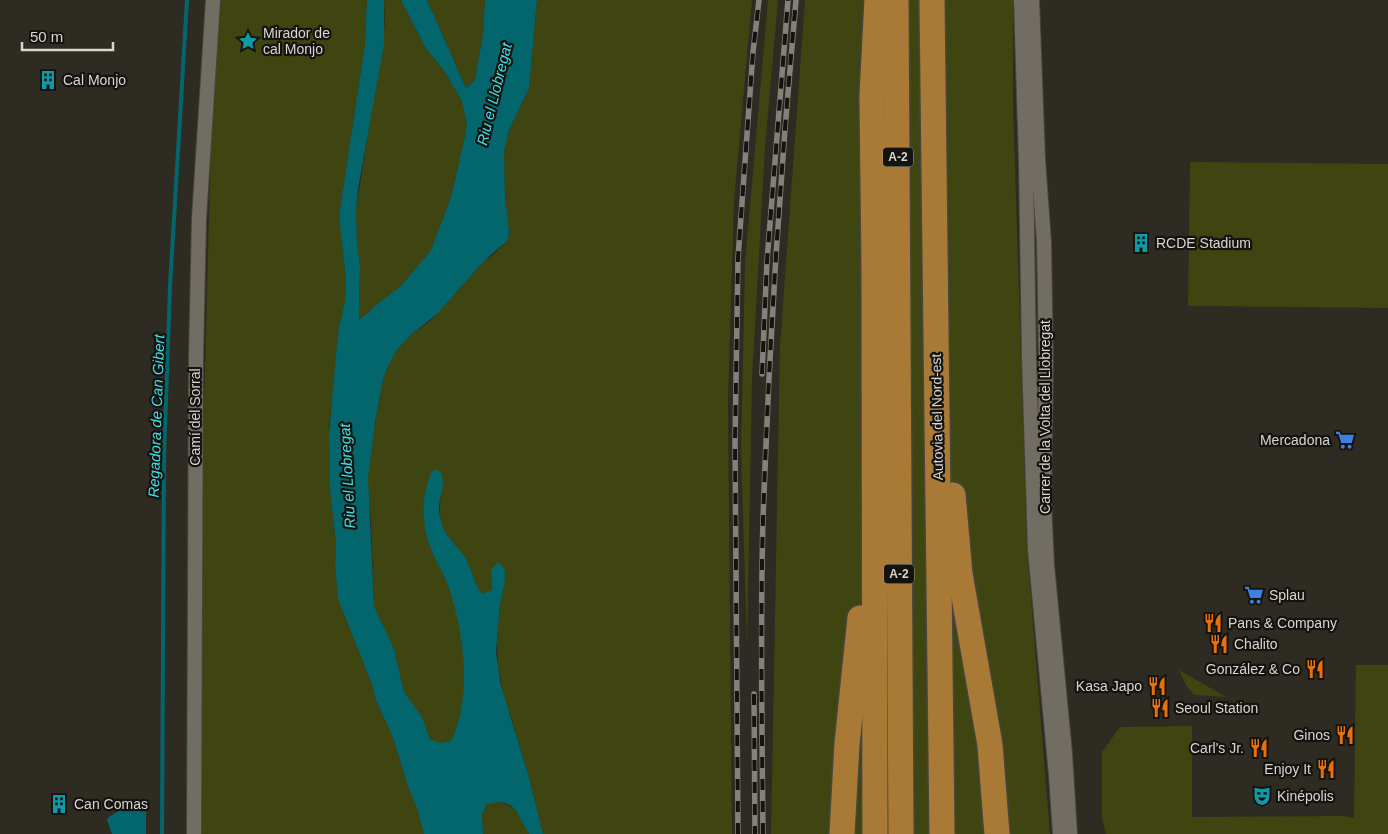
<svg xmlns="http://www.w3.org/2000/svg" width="1388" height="834" font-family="Arial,sans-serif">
<rect width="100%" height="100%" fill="#2e2b22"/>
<g fill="#3e4510">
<path d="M221 0H367L365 44 339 216 346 279 345 300 338 333 334 390 329 424 330 489 336 543 335 565 338 599 373 687 375 698 394 740 407 784 417 808 424 834H202L201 528 212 100Z"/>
<path d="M384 0H401L425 47 445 72 462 101 467 125 465 136 451 197 431 250 401 286 375 306 367 314 358 319 360 288V266L357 245 356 211 385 22Z"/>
<path d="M427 0H485L483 34 475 80 466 88Z"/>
<path d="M537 0H752L734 201 728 402 732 834H543L528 774 511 717 504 698 498 665 497 639 500 605 505 581 491 569 492 590 482 595C474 583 471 571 465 559 460 550 449 543 445 534 438 519 439 502 443 487L432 471C421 500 421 528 434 556 438 564 443 572 446 580 464 626 474 695 451 741L440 743 430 739 422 717 404 692 394 649 374 606 371 520 368 497V466L383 379 387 369 396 351 412 334 430 321 446 304 484 261 493 255 508 240 509 230 505 197 504 152 509 130 529 88Z"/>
<path d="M768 0H778L765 147 752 379 747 645 741 449 745 264Z"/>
<path d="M805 0H1013V103L1027 549 1050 834H771L780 346Z"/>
<path d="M1190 162 1388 164V308L1188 306Z"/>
<path d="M1356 665H1388V834H1106L1102 818V752L1120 727 1192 726V817L1342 816 1354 818Z"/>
<path d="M1179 670 1226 697 1194 695 1187 687Z"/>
<path d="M496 802C518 804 520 817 529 834H483L482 815 486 805Z"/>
</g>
<g fill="#03666d">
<path d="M367 0H384V44L358 189 356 211 357 245 360 266 359 319 367 314 375 306 401 286 431 250 451 197 465 136 467 125 462 101 445 72 425 47 401 0H427L466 88 475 80 483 34 485 0H537L529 88 509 130 504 152 505 197 509 230 508 240 484 261 438 313 412 334 396 351 387 369 383 379 375 423 368 477 374 606 394 649 404 692 422 717 430 739 440 743 451 741C473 696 464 629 447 583 444 574 438 565 434 556 421 528 420 499 432 471L438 470C449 480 438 497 439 510 442 536 451 538 464 556 472 568 473 583 482 594L492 590 491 569 499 562 505 570V581L500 605 497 639 496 653 501 686 528 774 543 834H529C517 814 514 795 486 805L482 815 483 834H424L417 808 407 784 394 740 375 698 373 687 338 599 335 565 336 543 330 489 329 435 338 333 345 300 346 279 339 216 365 44Z"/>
<path d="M138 799 146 803V834H112L107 820 109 817Z"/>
</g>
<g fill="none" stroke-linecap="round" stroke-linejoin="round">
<path stroke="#03666d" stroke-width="4" d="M162 834 164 457 170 286 187 0"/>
<g stroke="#48463e" stroke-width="16">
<g id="street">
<path d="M1021 0 1026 162 1029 358 1035 550 1056 775 1060 834"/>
<path d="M1032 0 1038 159 1044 242 1046 362 1044 502 1047 565 1065 753 1070 834"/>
<path d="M194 834 196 357 199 219 213 0"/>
</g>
</g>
<g stroke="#48463e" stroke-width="28">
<g id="highway">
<path d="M896 0 901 834"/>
<path d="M932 0 942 834"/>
<path d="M953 495 960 574 990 745 997 834"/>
<path d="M842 834 847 744 860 618"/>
<path d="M875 834 874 265 872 96 877 0"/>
</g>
</g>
<use href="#street" stroke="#716d63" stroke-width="14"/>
<use href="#highway" stroke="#a97a36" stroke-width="25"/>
<g stroke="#84817a" stroke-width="5.5">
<g id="rail">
<path d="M762 374 767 261 788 0"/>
<path d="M754 694 755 834"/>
<path d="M738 834 735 442 738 258 753 52 759 0"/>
<path d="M763 834C762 729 760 624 763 519 769 346 780 173 796 0"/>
</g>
</g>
<use href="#rail" stroke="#15130f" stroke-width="4" stroke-dasharray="11" stroke-linecap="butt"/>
</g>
<defs>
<g id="sight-bare" transform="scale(1.5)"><path d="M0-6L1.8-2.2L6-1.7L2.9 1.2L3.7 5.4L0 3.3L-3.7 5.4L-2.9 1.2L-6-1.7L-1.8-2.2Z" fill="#0f9aa8" stroke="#15130f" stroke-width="2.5" paint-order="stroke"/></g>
<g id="building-bare" transform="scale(1.5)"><path d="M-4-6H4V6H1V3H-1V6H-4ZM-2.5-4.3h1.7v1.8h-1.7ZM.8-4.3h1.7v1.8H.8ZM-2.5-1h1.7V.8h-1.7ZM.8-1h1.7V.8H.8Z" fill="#0f9aa8" stroke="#15130f" stroke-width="2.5" paint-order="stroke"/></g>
<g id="supermarket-bare" transform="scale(1.5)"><path d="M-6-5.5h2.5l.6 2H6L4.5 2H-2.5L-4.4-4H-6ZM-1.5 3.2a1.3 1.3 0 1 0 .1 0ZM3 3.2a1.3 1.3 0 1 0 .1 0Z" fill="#3f7fe0" stroke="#15130f" stroke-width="2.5" paint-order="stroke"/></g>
<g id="restaurant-bare" transform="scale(1.5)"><path d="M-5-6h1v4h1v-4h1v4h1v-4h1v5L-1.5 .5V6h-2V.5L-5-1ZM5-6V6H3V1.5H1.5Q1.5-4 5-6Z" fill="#e8710a" stroke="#15130f" stroke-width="2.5" paint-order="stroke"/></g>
<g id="theatre-bare" transform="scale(1.5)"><path d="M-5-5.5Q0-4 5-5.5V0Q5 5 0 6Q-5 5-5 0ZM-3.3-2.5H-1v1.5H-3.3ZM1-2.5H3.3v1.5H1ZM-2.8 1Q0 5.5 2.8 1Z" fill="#0f9aa8" stroke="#15130f" stroke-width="2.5" paint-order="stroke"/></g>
</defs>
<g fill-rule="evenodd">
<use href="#sight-bare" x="248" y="41"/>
<use href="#building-bare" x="48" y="80"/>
<use href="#building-bare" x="1141" y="243"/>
<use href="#supermarket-bare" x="1345" y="440"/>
<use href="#supermarket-bare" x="1254" y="595"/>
<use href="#restaurant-bare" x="1213" y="623"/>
<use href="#restaurant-bare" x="1219" y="644"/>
<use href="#restaurant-bare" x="1315" y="669"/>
<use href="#restaurant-bare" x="1157" y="686"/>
<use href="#restaurant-bare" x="1160" y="708"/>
<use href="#restaurant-bare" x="1345" y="735"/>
<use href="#restaurant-bare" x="1259" y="748"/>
<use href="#restaurant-bare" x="1326" y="769"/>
<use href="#theatre-bare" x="1262" y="796"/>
<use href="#building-bare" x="59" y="804"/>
</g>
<g text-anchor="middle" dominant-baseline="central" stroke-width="4.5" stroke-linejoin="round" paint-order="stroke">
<g fill="#15130f" stroke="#9e9c96" stroke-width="1">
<rect x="883" y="147.5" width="30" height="19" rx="4"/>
<rect x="884" y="564.5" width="30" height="19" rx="4"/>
</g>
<g font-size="12" font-weight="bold" fill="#d8d6d0">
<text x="898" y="157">A-2</text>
<text x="899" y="574">A-2</text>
</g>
<g font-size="14" fill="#d8d6d0" stroke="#15130f" text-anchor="start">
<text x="263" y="33">Mirador de<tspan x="263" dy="16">cal Monjo</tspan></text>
<text x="63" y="80">Cal Monjo</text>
<text x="1156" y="243">RCDE Stadium</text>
<text x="1330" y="440" text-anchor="end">Mercadona</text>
<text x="1269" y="595">Splau</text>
<text x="1228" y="623">Pans &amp; Company</text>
<text x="1234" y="644">Chalito</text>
<text x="1300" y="669" text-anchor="end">González &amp; Co</text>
<text x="1142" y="686" text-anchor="end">Kasa Japo</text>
<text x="1175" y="708">Seoul Station</text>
<text x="1330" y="735" text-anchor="end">Ginos</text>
<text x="1244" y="748" text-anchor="end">Carl's Jr.</text>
<text x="1311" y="769" text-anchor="end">Enjoy It</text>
<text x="1277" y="796">Kinépolis</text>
<text x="74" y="804">Can Comas</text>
</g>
<g font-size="14" fill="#d8d6d0" stroke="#15130f">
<text transform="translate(195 417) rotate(-90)">Camí del Sorral</text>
<text transform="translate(937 417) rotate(-91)">Autovia del Nord-est</text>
<text transform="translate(1045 417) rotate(-90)">Carrer de la Volta del Llobregat</text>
</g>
<g font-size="15" font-style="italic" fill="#40e0ec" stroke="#15130f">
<text transform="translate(494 94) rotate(-76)">Riu el Llobregat</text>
<text transform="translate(156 416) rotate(-88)">Regadora de Can Gibert</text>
<text transform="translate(347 476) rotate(-93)">Riu el Llobregat</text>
</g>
</g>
<path d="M22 42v8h91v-8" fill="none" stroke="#d8d6d0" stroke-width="2.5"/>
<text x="30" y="42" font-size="15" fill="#d8d6d0" stroke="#15130f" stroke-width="4" paint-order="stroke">50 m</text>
</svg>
